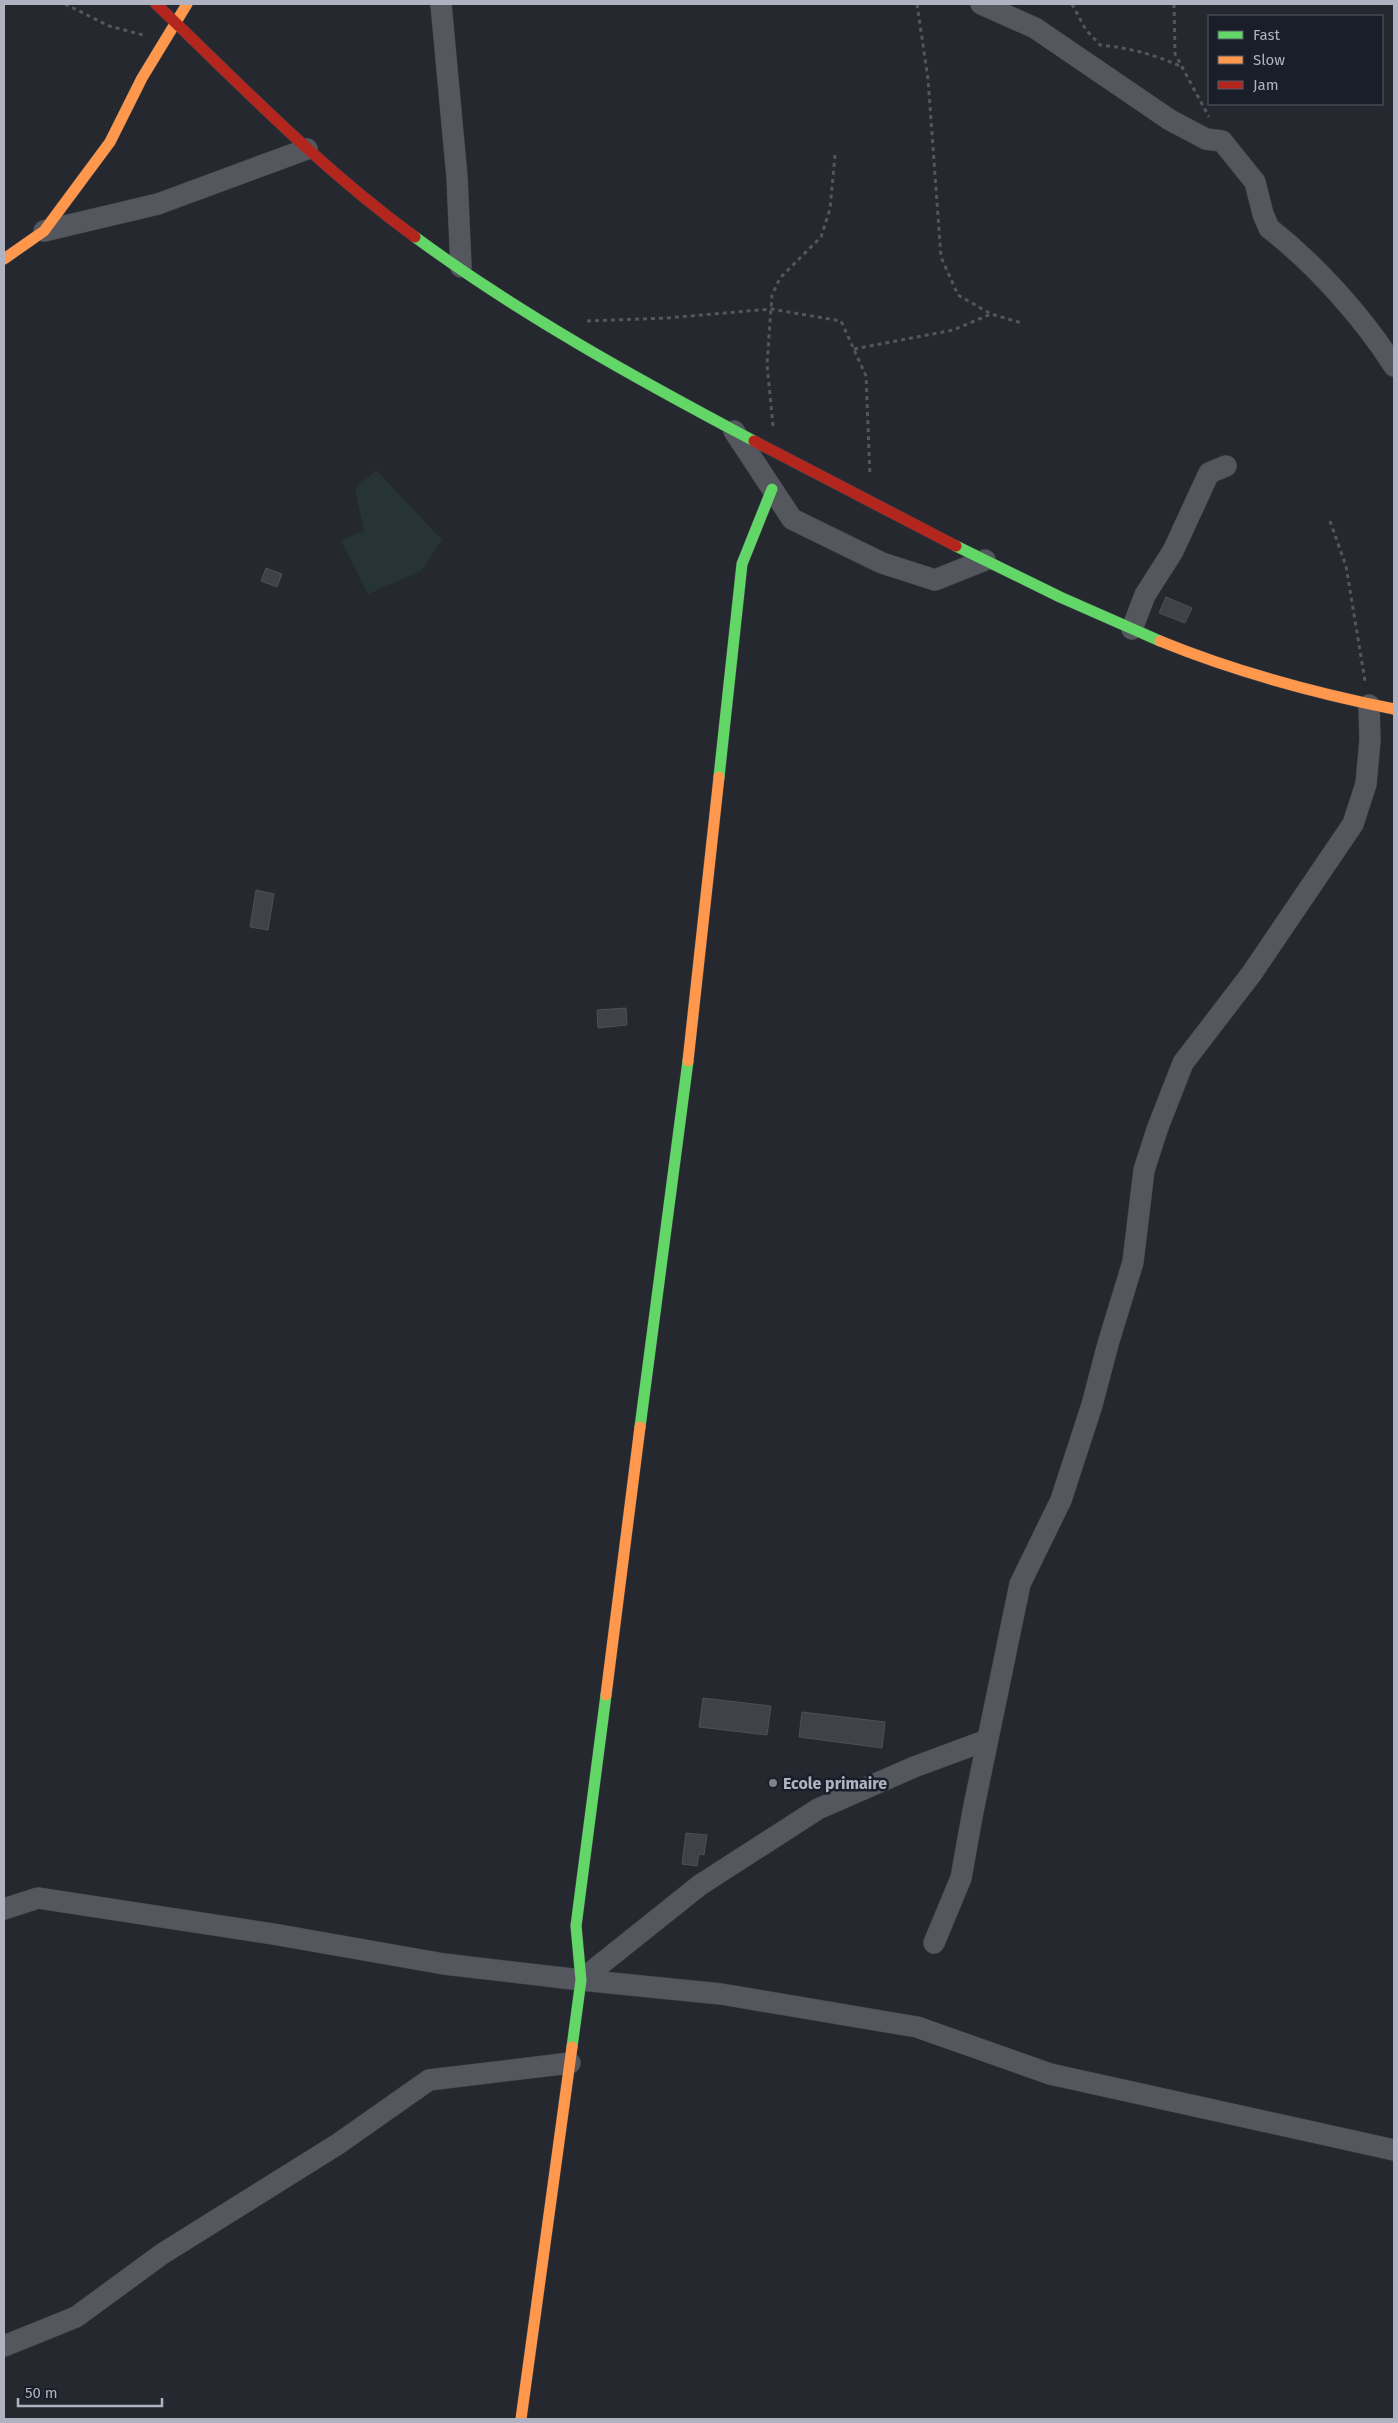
<svg xmlns="http://www.w3.org/2000/svg" width="1398" height="2423" font-family="'Fira Sans',sans-serif">
<rect width="100%" height="100%" fill="#25282f"/>
<path fill="#273437" d="M376 470 442 540 421 571 368 594 341 540 364 531 355 489Z"/>
<g fill="#3f4248" stroke="#4d5057">
<path d="M266 568 282 574 277 587 261 581Z"/>
<path d="M1166 597 1192 608 1185 623 1159 613Z"/>
<path d="M256 890 274 894 268 930 250 927Z"/>
<path d="M626 1008 627 1025 598 1028 597 1010Z"/>
<path d="M703 1698 771 1706 767 1735 699 1727Z"/>
<path d="M802 1712 885 1722 882 1748 799 1737Z"/>
<path d="M686 1833 707 1835 704 1855 699 1854 697 1866 682 1864Z"/>
</g>
<g fill="none" stroke-linecap="round" stroke-linejoin="round">
<g stroke="#404348" stroke-width="22">
<g id="street">
<path d="M441 4 457 177 461 267"/>
<path d="M981 4 1035 28 1170 120 1206 139 1222 141 1255 182 1263 214 1269 228C1316 265 1362 316 1394 366"/>
<path d="M44 231 158 204 307 149"/>
<path d="M734 431 792 519 882 563 935 580 985 560"/>
<path d="M1132 629 1145 595 1173 551 1209 473 1226 466"/>
<path d="M4 1909 38 1898 273 1934 444 1964 581 1980 721 1994 917 2027 1050 2074 1394 2150"/>
<path d="M934 1943 961 1878 973 1811 1020 1584 1061 1500 1092 1405 1108 1344 1133 1262 1144 1170 1158 1127 1183 1063 1252 973 1353 824 1366 784 1370 740 1369 705"/>
<path d="M581 1980 700 1885 818 1809 914 1767 987 1740"/>
<path d="M4 2346 76 2317 162 2254 338 2144 429 2080 570 2063"/>
</g>
</g>
<g stroke="#404348" stroke-width="12">
<g id="fast">
<path d="M415 237C521 315 637 379 754 441"/>
<path d="M956 546 1060 597 1160 641"/>
<path d="M719 777 742 564 772 489"/>
<path d="M640 1427 688 1061"/>
<path d="M572 2047 581 1980 576 1926 606 1695"/>
</g>
</g>
<g stroke="#404348" stroke-width="12">
<g id="slow">
<path d="M4 259 44 231 110 142 142 78 187 4"/>
<path d="M1160 641C1236 672 1314 693 1394 709"/>
<path d="M688 1061 719 777"/>
<path d="M606 1695 640 1427"/>
<path d="M521 2419 572 2047"/>
</g>
</g>
<g stroke="#404348" stroke-width="12">
<g id="jam">
<path d="M156 4C242 86 318 166 415 237"/>
<path d="M754 441 956 546"/>
</g>
</g>
<g stroke="#53565c" stroke-width="3" stroke-dasharray="4 4" stroke-linecap="butt">
<path d="M65 4 109 26 143 35"/>
<path d="M917 4 928 79 941 257 958 295 991 314 1022 323"/>
<path d="M1072 4 1086 30 1100 45C1129 48 1153 54 1180 66"/>
<path d="M1174 4 1175 54 1209 117"/>
<path d="M587 321 667 318 771 309 841 321 866 376 870 476"/>
<path d="M854 349 953 330 991 314"/>
<path d="M773 426 767 364 772 295 780 278 821 237 830 209 835 155"/>
<path d="M1330 521 1346 566 1365 681"/>
</g>
<use href="#street" stroke="#54575e" stroke-width="21"/>
<use href="#fast" stroke="#63d668" stroke-width="11"/>
<use href="#slow" stroke="#ff974d" stroke-width="11"/>
<use href="#jam" stroke="#b3261e" stroke-width="11"/>
</g>
<circle fill="#7f828e" stroke="#1a1e28" stroke-width="2" cx="773" cy="1783" r="5"/>
<g text-anchor="middle" dominant-baseline="central" stroke-width="5" stroke-linejoin="round" paint-order="stroke">
<g font-size="16" font-weight="bold" fill="#afb3c1" stroke="#1a1e28" text-anchor="start">
<text x="783" y="1783">Ecole primaire</text>
</g>
</g>
<rect width="1398" height="2423" fill="none" stroke="#afb3c1" stroke-width="10"/>
<rect x="1208" y="15" width="175" height="90" fill="#1a1e28" stroke="#565a65"/>
<rect x="1218" y="31" width="25" height="8" fill="#63d668" stroke="#565a65"/>
<text x="1253" y="40" font-size="15" fill="#afb3c1">Fast</text>
<rect x="1218" y="56" width="25" height="8" fill="#ff974d" stroke="#565a65"/>
<text x="1253" y="65" font-size="15" fill="#afb3c1">Slow</text>
<rect x="1218" y="81" width="25" height="8" fill="#b3261e" stroke="#565a65"/>
<text x="1253" y="90" font-size="15" fill="#afb3c1">Jam</text>
<path d="M18 2398v8h144v-8" fill="none" stroke="#afb3c1" stroke-width="2.5"/>
<text x="25" y="2398" font-size="15" fill="#afb3c1" stroke="#1a1e28" stroke-width="4" paint-order="stroke">50 m</text>
</svg>
